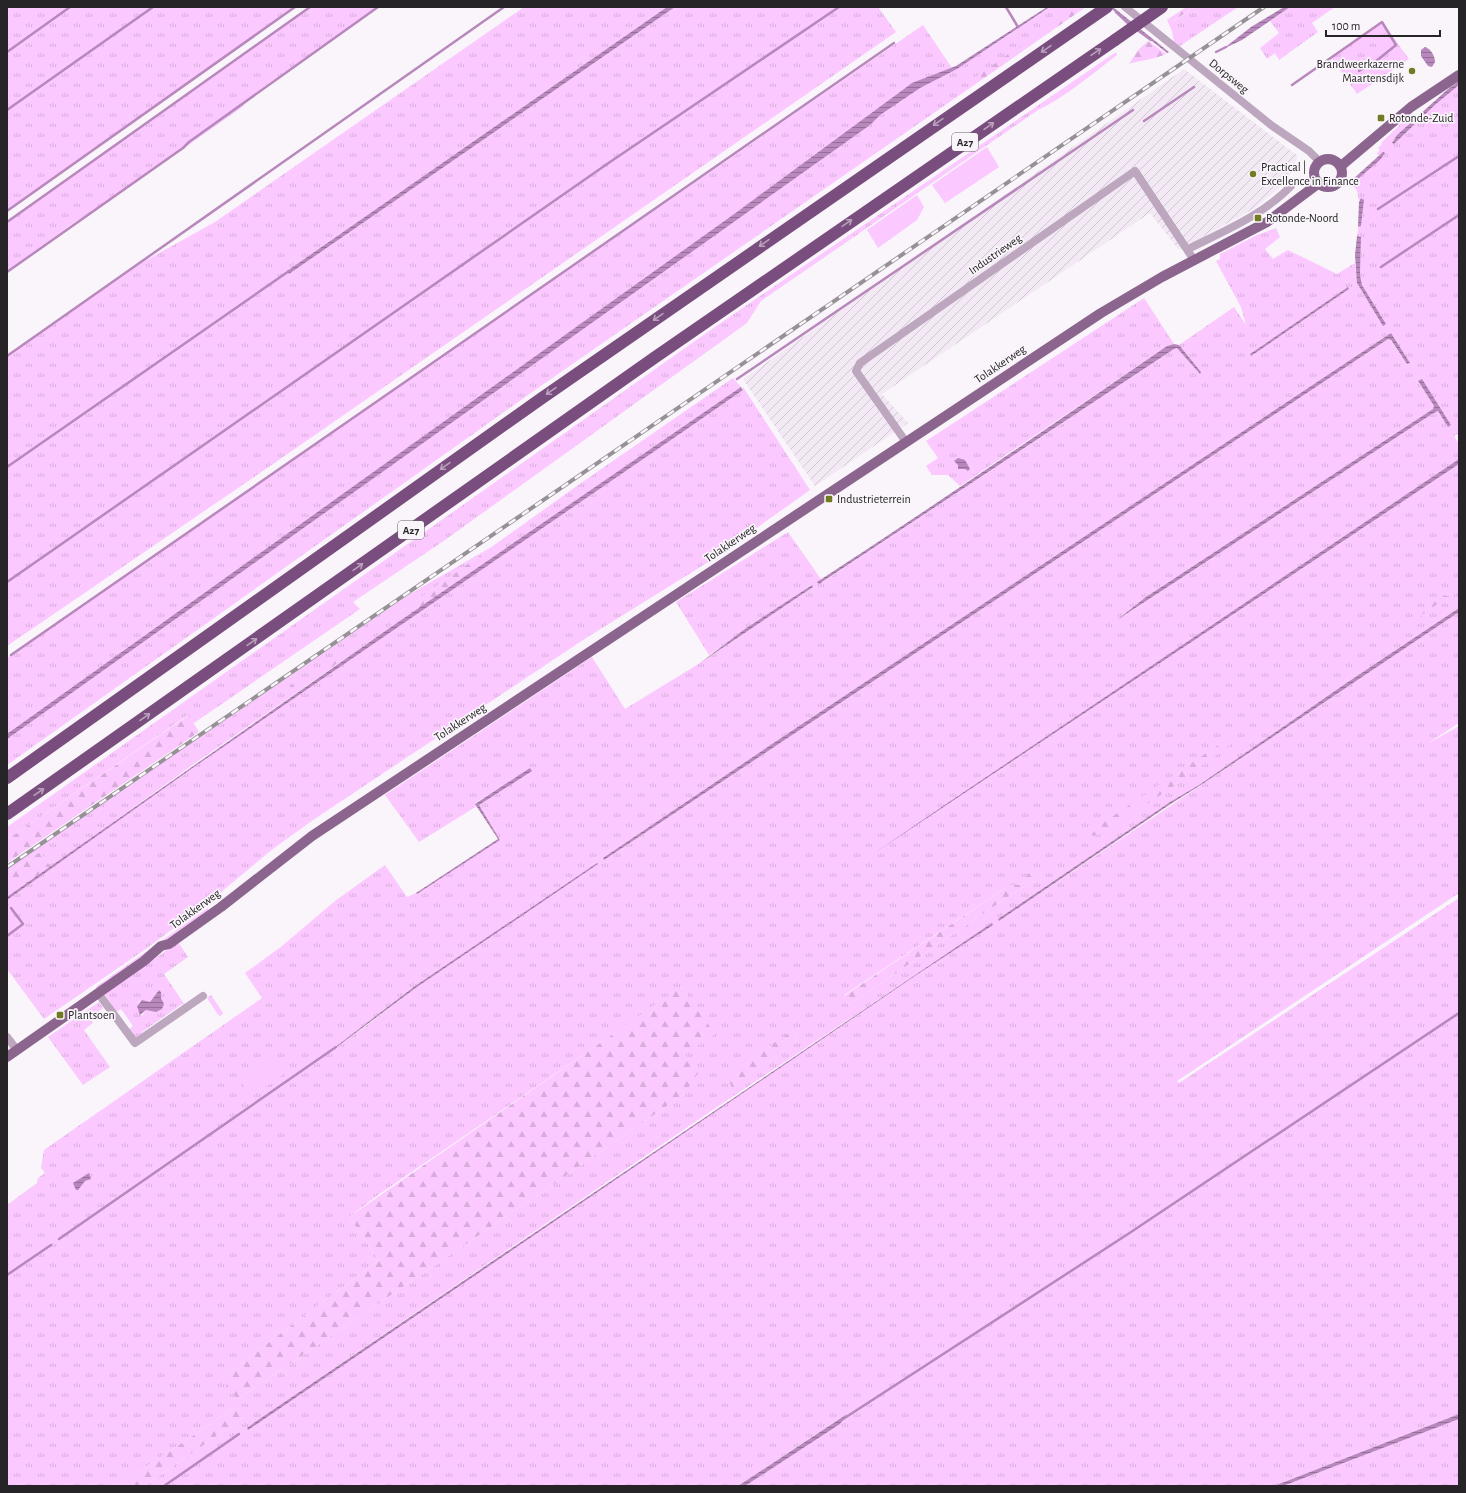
<svg xmlns="http://www.w3.org/2000/svg" width="1466" height="1493" font-family="'Alegreya Sans',sans-serif">
<defs>
<pattern id="industrial-furrows" width="10" height="10" patternUnits="userSpaceOnUse"><rect width="10" height="10" fill="#f3e9f4"/><path d="M-1 1l2-2M0 10L10 0M9 11l2-2" fill="none" stroke="#d0c8d1"/></pattern>
<pattern id="grass-tufts" width="24" height="20" patternUnits="userSpaceOnUse"><rect width="24" height="20" fill="#fbc8ff"/><path d="M3 7l-1-3M5 7V3M7 7l1-3M15 17l-1-3M17 17v-4M19 17l1-3" fill="none" stroke="#d7acda"/></pattern>
<pattern id="forest-firs" width="22" height="20" patternUnits="userSpaceOnUse"><rect width="22" height="20" fill="#fbc8ff"/><path d="M5 1l3.5 6h-7zM16 11l3.5 6h-7z" fill="#d7acda"/></pattern>
<pattern id="water-rules" width="6" height="5" patternUnits="userSpaceOnUse"><rect width="6" height="5" fill="#b888bc"/><path d="M0 2.5h6" fill="none" stroke="#956f99"/></pattern>
</defs>
<rect width="100%" height="100%" fill="#f9f5fa"/>
<path fill="url(#industrial-furrows)" d="M1184 69 1298 156 1287 181 1255 208 1179 250 1150 213 882 394 908 423 815 486 743 379Z"/>
<g fill="url(#grass-tufts)" fill-rule="evenodd">
<path d="M7 7H294L7 210Z"/>
<path d="M310 7H379L266 85 253 95 241 108 90 214 75 222 7 271V223Z"/>
<path d="M524 7H667L287 271 289 274 675 7H878L896 32 273 464 7 646V357L143 262 215 222Z"/>
<path d="M1051 7H1086L1083 9 1080 7 975 78 977 83 535 390 7 765V658L923 25 954 71Z"/>
<path d="M1195 7H1238L1180 46 1174 42 1172 31 1167 20 1174 21Z"/>
<path d="M1290 7H1335L1312 23 1318 32 1279 60 1275 53 1267 59 1260 48 1279 33 1270 21Z"/>
<path d="M1382 22 1409 59 1357 94 1331 57Z"/>
<path d="M1116 52 1117 55C1092 74 1067 96 1038 110L761 301 747 323 445 540 353 602 360 609 194 723 188 715 7 840V827L712 329Z"/>
<path d="M1459 85V436L1457 434 1454 436 1459 444V459L908 831 1459 464V608L1345 684 1199 785 1170 802 998 919 999 921 1459 612V723L1427 744 1459 726V893L1177 1081 1179 1083 1459 898V1414L1274 1486H745L840 1424 845 1415 738 1486H144L244 1417 238 1406 117 1486H7V1205L37 1183 38 1178 45 1173 41 1168 44 1150 262 998 245 973 282 946 335 901 385 865 407 897 416 893 417 894 500 840 479 805 531 769 475 803 477 806 419 842 385 795 592 657 625 709 700 663 813 587 811 585 709 655 676 602 788 532 823 582 1174 349 1177 348 1200 374 1201 372 1179 345 1234 307 1246 325 1241 307 1216 261 1220 259V254L1257 235 1276 228 1280 237 1265 249 1273 259 1288 250 1337 274 1355 263C1357 292 1369 302 1386 324L1362 285 1360 275 1361 237 1357 236 1359 226H1361L1364 201 1359 200 1357 190 1350 183 1380 160 1383 152 1380 156 1377 153 1380 150 1378 148 1382 144 1381 143 1410 115 1414 119 1397 135 1392 143 1394 144 1436 104ZM1348 287 1349 289 1251 356 1250 354ZM1391 333 1410 363 1407 364 1390 340 1388 339 604 860 603 858 778 740ZM1422 380 1451 425 1448 427 1438 411 1432 414 1122 617 1146 597 1433 409 1434 406 1418 382ZM597 863 417 987 366 1026 334 1048 415 986ZM1042 876 1012 894 849 1005 844 995 1010 885H1021L1025 881ZM992 924 993 925 915 976 247 1430 258 1420 717 1107ZM682 987 685 1054 684 1094 516 1210 238 1399 231 1371 379 1260 349 1217 378 1195ZM793 1030 798 1040 741 1081Z"/>
<path d="M1144 298 1174 344 1167 346 960 486 948 475H932L926 466 938 458 926 441Z"/>
<path d="M733 378 741 387 498 555 493 546 396 615 391 627 191 766 51 867 40 852 7 874V869L410 594 493 546 581 483Z"/>
<path d="M743 387 810 490 710 561 586 638 316 818 274 848 209 902 147 948 44 1019 7 969V900L188 770 687 429 743 390Z"/>
<path d="M208 908V911L97 990 96 987Z"/>
<path d="M178 942 188 957 164 974 185 1005 182 1004 142 1032 143 1034 135 1038 128 1030 133 1026 121 1009 116 1012 105 994ZM159 990 161 992V998L164 1004 150 1010H146L142 1016 137 1006 139 1001 150 1002Z"/>
<path d="M211 995 223 1013 222 1015 219 1016 207 998Z"/>
<path d="M99 1002 103 1008 90 1017 93 1023 84 1030 110 1067 83 1085 48 1037Z"/>
<path d="M1459 1419V1486H1283Z"/>
</g>
<g fill="url(#forest-firs)">
<path d="M1080 7 1083 9 977 83 975 78 977 76 1067 13Z"/>
<path d="M1186 7H1195L1173 21 1167 20Z"/>
<path d="M1148 41 1166 54C1159 58 1138 61 1129 64L1138 50Z"/>
<path d="M493 546 498 555 391 627 396 615Z"/>
<path d="M1443 595 1451 597 1447 602 1442 601 1421 615 1423 619H1412V614Z"/>
<path d="M338 656 342 659 327 671 323 668 326 662Z"/>
<path d="M299 679 305 683 286 696 283 692Z"/>
<path d="M189 715 199 732 7 863V840Z"/>
<path d="M1233 735 1235 741 1177 784 1102 834 1082 837Z"/>
<path d="M40 852 51 867 7 897V874Z"/>
<path d="M1038 872 1042 876 1012 894 849 1005 844 996 1010 885H1021L1025 881 1027 874Z"/>
<path d="M681 987 715 1034 685 1054 698 1073 684 1094 516 1210 238 1399 226 1387 231 1371 379 1260 349 1217Z"/>
<path d="M793 1030 798 1040 732 1088 727 1076Z"/>
<path d="M238 1406 252 1408 244 1417 144 1486H117Z"/>
</g>
<g fill="#fbc8ff">
<path d="M987 147 999 167 945 203 932 185Z"/>
<path d="M917 195 924 207 917 220 878 248 867 230Z"/>
<path d="M272 1057 284 1074 251 1097 239 1079Z"/>
</g>
<g fill="url(#water-rules)">
<path d="M667 7H675L289 274 287 271Z"/>
<path d="M1047 7H1050L957 69 920 88 880 115 870 125 7 739V734L737 212 900 92 912 83 956 66Z"/>
<path d="M1109 7H1113L1169 52 1167 53Z"/>
<path d="M1284 7H1290L1242 40 1223 49 1251 27Z"/>
<path d="M1425 47C1431 49 1435 56 1435 62L1432 67 1428 66 1421 56V50Z"/>
<path d="M1459 81V85L1436 104 1394 144 1392 143 1397 135 1448 89Z"/>
<path d="M1383 152 1385 153 1380 160 1353 183 1352 180Z"/>
<path d="M1361 198 1364 200 1361 226 1358 227 1359 202Z"/>
<path d="M1357 236 1361 237 1360 275 1362 285 1386 324 1383 326 1357 283 1355 255Z"/>
<path d="M1348 287 1349 289 1251 356 1250 354Z"/>
<path d="M1391 333 1410 363 1407 364 1391 340 1388 339 604 860 603 858 778 740Z"/>
<path d="M1174 344 1179 345 1201 372 1200 374 1177 348 1174 349 819 584 817 582C935 505 1051 426 1167 346Z"/>
<path d="M1422 379 1451 425 1448 427 1438 411 1432 414 1117 620 1146 597 1433 409 1434 406 1418 381Z"/>
<path d="M741 387 743 390 687 429 194 767 7 900V897L391 627Z"/>
<path d="M958 458 965 460 970 469 968 471 965 469H958V465L954 461Z"/>
<path d="M1459 459V464L873 854 952 800Z"/>
<path d="M812 585 813 587 700 663 745 629Z"/>
<path d="M1459 608V612L1204 783 1169 805 999 921 998 919 1170 802 1199 785 1345 684Z"/>
<path d="M530 768 532 771 479 805 500 840 417 894 416 893 498 839 475 804Z"/>
<path d="M597 863 598 864 417 987 334 1049V1048L415 986Z"/>
<path d="M992 923 993 925 915 976 248 1430 247 1428 258 1420Z"/>
<path d="M159 990 161 992V998L164 1004 162 1009 156 1012 146 1010 140 1015 137 1006 142 1000 150 1002Z"/>
<path d="M89 1173 91 1179 85 1181 78 1190H76L73 1183Z"/>
<path d="M847 1414 840 1424 745 1486H738Z"/>
<path d="M1459 1414V1419L1283 1486H1274Z"/>
</g>
<g fill="none" stroke-linecap="round" stroke-linejoin="round">
<g stroke="#b888bc" stroke-width="2.5">
<path d="M1006 7 1018 27"/>
<path d="M1116 12 1130 25"/>
<path d="M1136 29 1151 40"/>
<path d="M7 52 70 7"/>
<path d="M1216 52 1226 47"/>
<path d="M1292 85 1382 22 1396 45 1375 62 1359 71"/>
<path d="M7 110 153 7"/>
<path d="M1144 121 1194 87"/>
<path d="M1378 209 1459 156"/>
<path d="M7 211 295 7"/>
<path d="M7 222 310 7"/>
<path d="M1381 267 1459 215"/>
<path d="M7 272 183 148 189 142 378 7"/>
<path d="M7 356 504 7"/>
<path d="M737 379 1133 110"/>
<path d="M7 467 289 271"/>
<path d="M7 582 610 162 839 7"/>
<path d="M11 655 894 43"/>
<path d="M7 936 23 924 11 908"/>
<path d="M59 1239 336 1047"/>
<path d="M7 1275 51 1245"/>
<path d="M840 1421 1128 1234 1459 1013"/>
<path d="M164 1486 239 1434"/>
</g>
<g stroke="#bda7bf" stroke-width="8">
<path d="M1125 7 1271 125 1309 151 1319 161"/>
<path d="M1188 249C1224 231 1263 215 1291 186"/>
<path d="M906 442 856 371 860 363 1135 171 1194 260"/>
<path d="M98 993 135 1043 203 996"/>
<path d="M7 1037 17 1050"/>
</g>
<g stroke="#8c658f" stroke-width="10">
<circle cx="1328" cy="173" r="14"/>
<path d="M1341 166 1411 107 1459 75"/>
<path d="M7 1057 144 961 161 946 169 944 221 907 312 836 1101 313 1162 277 1267 222 1319 183"/>
</g>
<g stroke="#794d7d" stroke-width="12">
<path d="M7 778 542 398 1107 7"/>
<path d="M7 814 654 358 1115 40"/>
</g>
<g stroke="#959195" stroke-width="4">
<path id="rail" d="M7 867 1264 7"/>
</g>
<use href="#rail" stroke="#f9f5fa" stroke-width="2.5" stroke-dasharray="8" stroke-linecap="butt"/>
<path stroke="#794d7d" stroke-width="12" d="M1115 40 1162 7"/>
</g>
<defs><path id="oneway-shaft" d="M-6 0H5M1.5-3L5.5 0L1.5 3" fill="none" stroke-width="1.6" stroke-linecap="round" stroke-linejoin="round"/></defs>
<g stroke="#b9a1bc">
<use href="#oneway-shaft" transform="translate(1046 49) rotate(146)"/>
<use href="#oneway-shaft" transform="translate(1096 52) rotate(-34)"/>
<use href="#oneway-shaft" transform="translate(938 122) rotate(145)"/>
<use href="#oneway-shaft" transform="translate(989 126) rotate(-35)"/>
<use href="#oneway-shaft" transform="translate(847 223) rotate(-35)"/>
<use href="#oneway-shaft" transform="translate(764 243) rotate(145)"/>
<use href="#oneway-shaft" transform="translate(658 317) rotate(145)"/>
<use href="#oneway-shaft" transform="translate(551 391) rotate(145)"/>
<use href="#oneway-shaft" transform="translate(445 466) rotate(145)"/>
<use href="#oneway-shaft" transform="translate(358 567) rotate(-35)"/>
<use href="#oneway-shaft" transform="translate(252 642) rotate(-35)"/>
<use href="#oneway-shaft" transform="translate(145 717) rotate(-35)"/>
<use href="#oneway-shaft" transform="translate(39 792) rotate(-35)"/>
</g>
<g fill="#737a24" stroke="#f9f5fa" stroke-width="1.5">
<circle cx="1412" cy="71" r="4"/>
<rect x="1377" y="114" width="8" height="8" rx="2"/>
<circle cx="1253" cy="174" r="4"/>
<rect x="1254" y="214" width="8" height="8" rx="2"/>
<rect x="825" y="495" width="8" height="8" rx="2"/>
<rect x="56" y="1011" width="8" height="8" rx="2"/>
</g>
<g text-anchor="middle" dominant-baseline="central" stroke-width="3.5" stroke-linejoin="round" paint-order="stroke">
<g fill="#f9f5fa" stroke="#656366" stroke-width="1">
<rect x="952" y="133" width="26" height="18" rx="3"/>
<rect x="398" y="521" width="26" height="18" rx="3"/>
</g>
<g font-size="11" font-weight="bold" fill="#262426">
<text x="965" y="142">A27</text>
<text x="411" y="530">A27</text>
</g>
<g font-size="12" fill="#262426" stroke="#f9f5fa" text-anchor="start">
<text x="1404" y="64" text-anchor="end">Brandweerkazerne<tspan x="1404" dy="14">Maartensdijk</tspan></text>
<text x="1389" y="118">Rotonde-Zuid</text>
<text x="1261" y="167">Practical |<tspan x="1261" dy="14">Excellence in Finance</tspan></text>
<text x="1266" y="218">Rotonde-Noord</text>
<text x="837" y="499">Industrieterrein</text>
<text x="68" y="1015">Plantsoen</text>
</g>
<g font-size="12" fill="#262426" stroke="#f9f5fa">
<text transform="translate(1229 76) rotate(39)">Dorpsweg</text>
<text transform="translate(995 254) rotate(-35)">Industrieweg</text>
<text transform="translate(1000 364) rotate(-34)">Tolakkerweg</text>
<text transform="translate(730 543) rotate(-34)">Tolakkerweg</text>
<text transform="translate(460 722) rotate(-33)">Tolakkerweg</text>
<text transform="translate(195 909) rotate(-36)">Tolakkerweg</text>
</g>
</g>
<rect width="1466" height="1493" fill="none" stroke="#262426" stroke-width="16"/>
<path d="M1326 30v6h114v-6" fill="none" stroke="#262426" stroke-width="2"/>
<text x="1332" y="30" font-size="12" fill="#262426" stroke="#f9f5fa" stroke-width="3" paint-order="stroke">100 m</text>
</svg>
